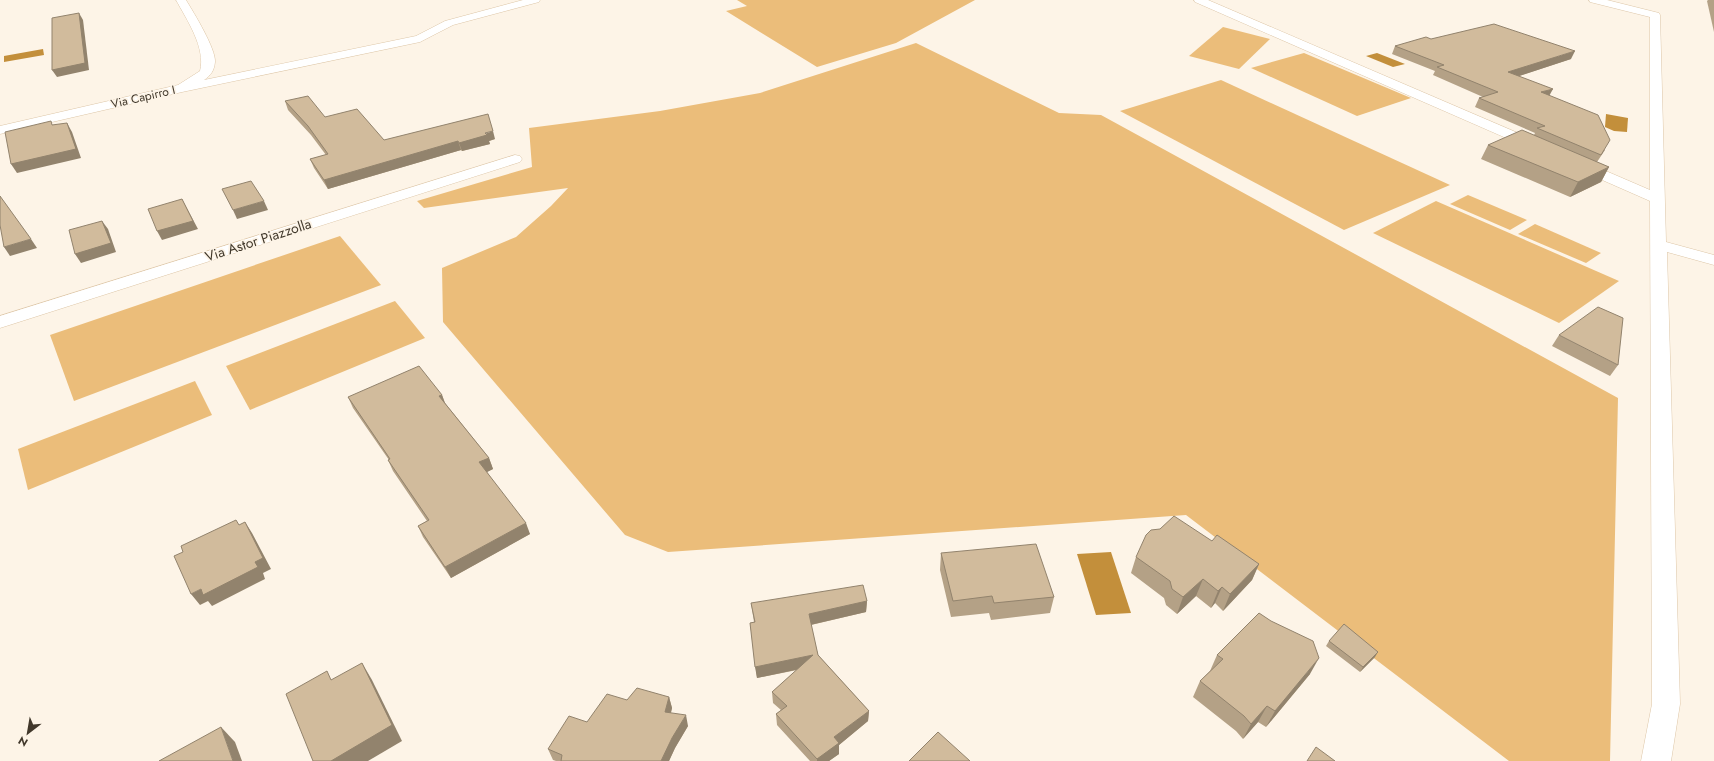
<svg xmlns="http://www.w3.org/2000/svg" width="1714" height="761" font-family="Jost,sans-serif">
<rect width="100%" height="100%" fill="#fdf4e7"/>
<g fill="#ebbd7a">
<path d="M737 0H975L896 43 817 67 726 11 747 6Z"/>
<path d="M1223 27 1270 39 1239 69 1189 56Z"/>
<path d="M916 43 1059 113 1101 115 1618 398 1610 761H1509L1186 515 668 552 625 535 443 322 442 268 516 237 551 206 568 188 424 208 417 201 532 167 529 128 660 111 760 93Z"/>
<path d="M1304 53 1411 98 1357 116 1251 68Z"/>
<path d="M1221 80 1450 185 1344 230 1120 111Z"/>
<path d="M1468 195 1527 220 1510 230 1450 204Z"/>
<path d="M1436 201 1619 281 1559 323 1373 233Z"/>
<path d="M1535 224 1601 253 1586 263 1518 234Z"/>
<path d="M340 236 381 285 74 401 50 335Z"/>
<path d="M395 301 425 338 250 410 226 366Z"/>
<path d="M195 381 212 415 28 490 18 449Z"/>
</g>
<g fill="#c38f3b">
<path d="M43 49 44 55 4 62V56Z"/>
<path d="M1377 53 1405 64 1393 67 1366 56Z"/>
<path d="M1606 114 1628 118 1627 132 1614 131 1605 127Z"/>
<path d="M1111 552 1131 613 1096 615 1077 554Z"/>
</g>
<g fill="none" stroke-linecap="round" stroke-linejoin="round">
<g stroke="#ddc6a7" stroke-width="1">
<g id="minor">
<path d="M176 0H186C194 13 216 49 215 62 214 71 211 75 204 80L416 36 445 21 523 0H540L539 2 453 25 420 42 182 92 0 134V126L178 85 200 71C206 48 187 20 176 0Z"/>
<path d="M1194 0H1208L1539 142 1541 145 1539 148H1529L1195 2Z"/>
<path d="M1589 0H1607L1659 13 1660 15 1666 242 1714 255V265L1667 252 1680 704 1671 761H1641L1652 704 1650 201 1575 168 1573 165 1575 162H1585L1650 190V17L1590 2Z"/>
<path d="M515 155 520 156 522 159 520 162 0 328V316Z"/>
</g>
</g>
<use href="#minor" fill="#fff" fill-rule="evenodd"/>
</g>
<g fill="#b4a186">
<path d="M1708 0H1714V32L1707 1Z"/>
<path d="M1431 39 1571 59 1519 76 1549 95 1605 150 1597 162 1609 167 1601 182 1570 197 1481 159 1488 145 1534 135 1535 133 1475 107 1479 98 1483 97 1433 75 1435 71 1392 54 1395 46Z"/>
<path d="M285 101 384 140 495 139 489 141 490 144 462 151 461 150 328 189 314 168 310 159 326 155 311 135 288 110Z"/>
<path d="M1559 335 1618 365 1610 376 1552 346Z"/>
<path d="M442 395 445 403 489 458 493 469 487 472 530 534 451 578 423 537 418 526 427 521 393 471 388 460H389L353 408 348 397Z"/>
<path d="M1212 541 1259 564 1252 580 1223 611 1215 603 1211 608 1196 596 1177 614 1166 605 1164 598 1131 573 1136 557Z"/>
<path d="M941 553 1054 597 1050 613 991 620 989 613 951 617 940 570Z"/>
<path d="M867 601 866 612 811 625 818 655 869 711 868 721 839 745V754L829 761H810L777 725 776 714 781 710 773 703 772 692 797 670 757 678 750 623 754 622 751 603Z"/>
<path d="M1329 641 1375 657 1360 672 1326 646Z"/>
<path d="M1217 655 1310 674 1266 727 1258 722 1243 739 1236 731 1193 697 1200 681 1210 671Z"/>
<path d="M669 697 672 708 671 713 688 726 675 748 669 761H556L553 760 548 749 627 700Z"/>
</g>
<g fill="#92836d">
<path d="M79 13 83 20 89 70 57 77 52 70Z"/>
<path d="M1575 51 1571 59 1504 81 1508 72Z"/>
<path d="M1553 89 1548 98 1541 92Z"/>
<path d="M67 123 72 132 81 158 17 173 11 164Z"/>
<path d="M493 131 495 139 489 141 490 144 462 151 459 143Z"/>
<path d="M458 141 461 150 328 189 324 180Z"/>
<path d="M1609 167 1601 182 1570 197 1578 182Z"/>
<path d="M182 199 198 229 162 240 157 231Z"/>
<path d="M264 201 268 210 237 219 233 210Z"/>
<path d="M102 221 108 229 116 252 81 263 75 254Z"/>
<path d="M31 239 37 248 10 256 4 247Z"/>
<path d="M442 395 446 406 439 396Z"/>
<path d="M489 458 493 469 483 474 479 462Z"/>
<path d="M245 522 252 533 271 569 263 573 265 579 212 606 208 601 200 605 191 594 255 562Z"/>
<path d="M526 523 530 534 451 578 445 567Z"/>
<path d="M1259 564 1252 580 1223 611 1230 594Z"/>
<path d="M1203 579 1196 596 1177 614 1183 597Z"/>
<path d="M1222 587 1215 603 1211 608 1218 591Z"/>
<path d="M867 601 866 612 810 625 809 614Z"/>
<path d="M1378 652 1375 657 1360 672 1363 667Z"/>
<path d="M813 655 814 666 757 678 755 667Z"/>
<path d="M1319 658 1310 674 1266 727 1275 711Z"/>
<path d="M362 663 372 680 402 741 368 761H331Z"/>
<path d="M669 697 672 708 668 723 665 712Z"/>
<path d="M1267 706 1258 722 1243 739 1251 724Z"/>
<path d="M869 711 868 721 839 745V754L829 761H817V759L834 737Z"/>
<path d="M686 715 688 726 675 748 669 761H661L672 738Z"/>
<path d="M221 727 235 742 242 761H233Z"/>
</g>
<g fill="#d1bb9c" stroke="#92836d">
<path d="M79 13 85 63 52 70V18Z"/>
<path d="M1494 24 1575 51 1508 72 1553 89 1541 92 1598 115 1610 140 1601 155 1537 128 1545 126 1479 98 1498 92 1437 67 1444 65 1395 46 1426 37 1431 39Z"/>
<path d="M308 96 325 117 357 109 384 140 488 114 493 131 485 133 487 135 459 143 458 141 324 180 310 159 328 154 308 126 285 101Z"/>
<path d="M51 121 52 125 67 123 76 149 11 164 5 132Z"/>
<path d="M1522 130 1609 167 1578 182 1488 145Z"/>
<path d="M251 181 264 201 233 210 222 189Z"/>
<path d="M0 196 31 239 4 247 0 225Z"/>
<path d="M182 199 193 221 157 231 148 209Z"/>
<path d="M102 221 111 243 75 254 69 230Z"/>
<path d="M1598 307 1623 318 1618 365 1559 335Z"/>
<path d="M419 366 442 395 439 396 489 458 479 462 526 523 445 567 418 526 429 520 388 460 390 459 348 397Z"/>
<path d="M1174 516 1212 541 1217 535 1259 564 1230 594 1222 587 1218 591 1203 579 1183 597 1172 589 1170 581 1136 557 1146 535 1151 530 1160 529Z"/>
<path d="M236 520 239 525 245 522 263 558 255 562 258 567 203 595 201 589 191 594 174 556 183 552 181 546Z"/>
<path d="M1036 544 1054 597 994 603 992 596 953 601 941 553Z"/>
<path d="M863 585 867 601 809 614 818 655 869 711 834 737 839 743 817 759 776 714 787 706 772 692 813 655 755 667 750 623 755 622 751 603Z"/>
<path d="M1259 613 1271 621 1313 641 1319 658 1275 711 1267 706 1251 724 1244 716 1200 681 1223 659 1217 655Z"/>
<path d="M1344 624 1378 652 1363 667 1329 641Z"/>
<path d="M362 663 392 725 331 761H313L286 694 327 671 331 680Z"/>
<path d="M637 688 669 697 665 712 686 715 672 738 661 761H561L562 755 548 749 569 716 587 722 607 694 627 700Z"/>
<path d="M221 727 233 761H159Z"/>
<path d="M938 732 970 761H909Z"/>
<path d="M1316 747 1335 761H1307Z"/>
</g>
<g text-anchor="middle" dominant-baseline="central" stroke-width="3.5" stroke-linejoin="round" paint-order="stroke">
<g font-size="12" fill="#41382b" stroke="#fdf4e7">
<text transform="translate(143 97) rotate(-13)">Via Capirro I</text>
</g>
<g font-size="14" fill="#41382b" stroke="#fdf4e7">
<text transform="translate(258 240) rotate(-18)">Via Astor Piazzolla</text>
</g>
</g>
<g transform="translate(28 733) rotate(211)" stroke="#fdf4e7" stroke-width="3" paint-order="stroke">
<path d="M0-3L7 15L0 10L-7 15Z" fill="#41382b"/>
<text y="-6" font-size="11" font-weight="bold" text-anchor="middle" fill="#41382b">N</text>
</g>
</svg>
